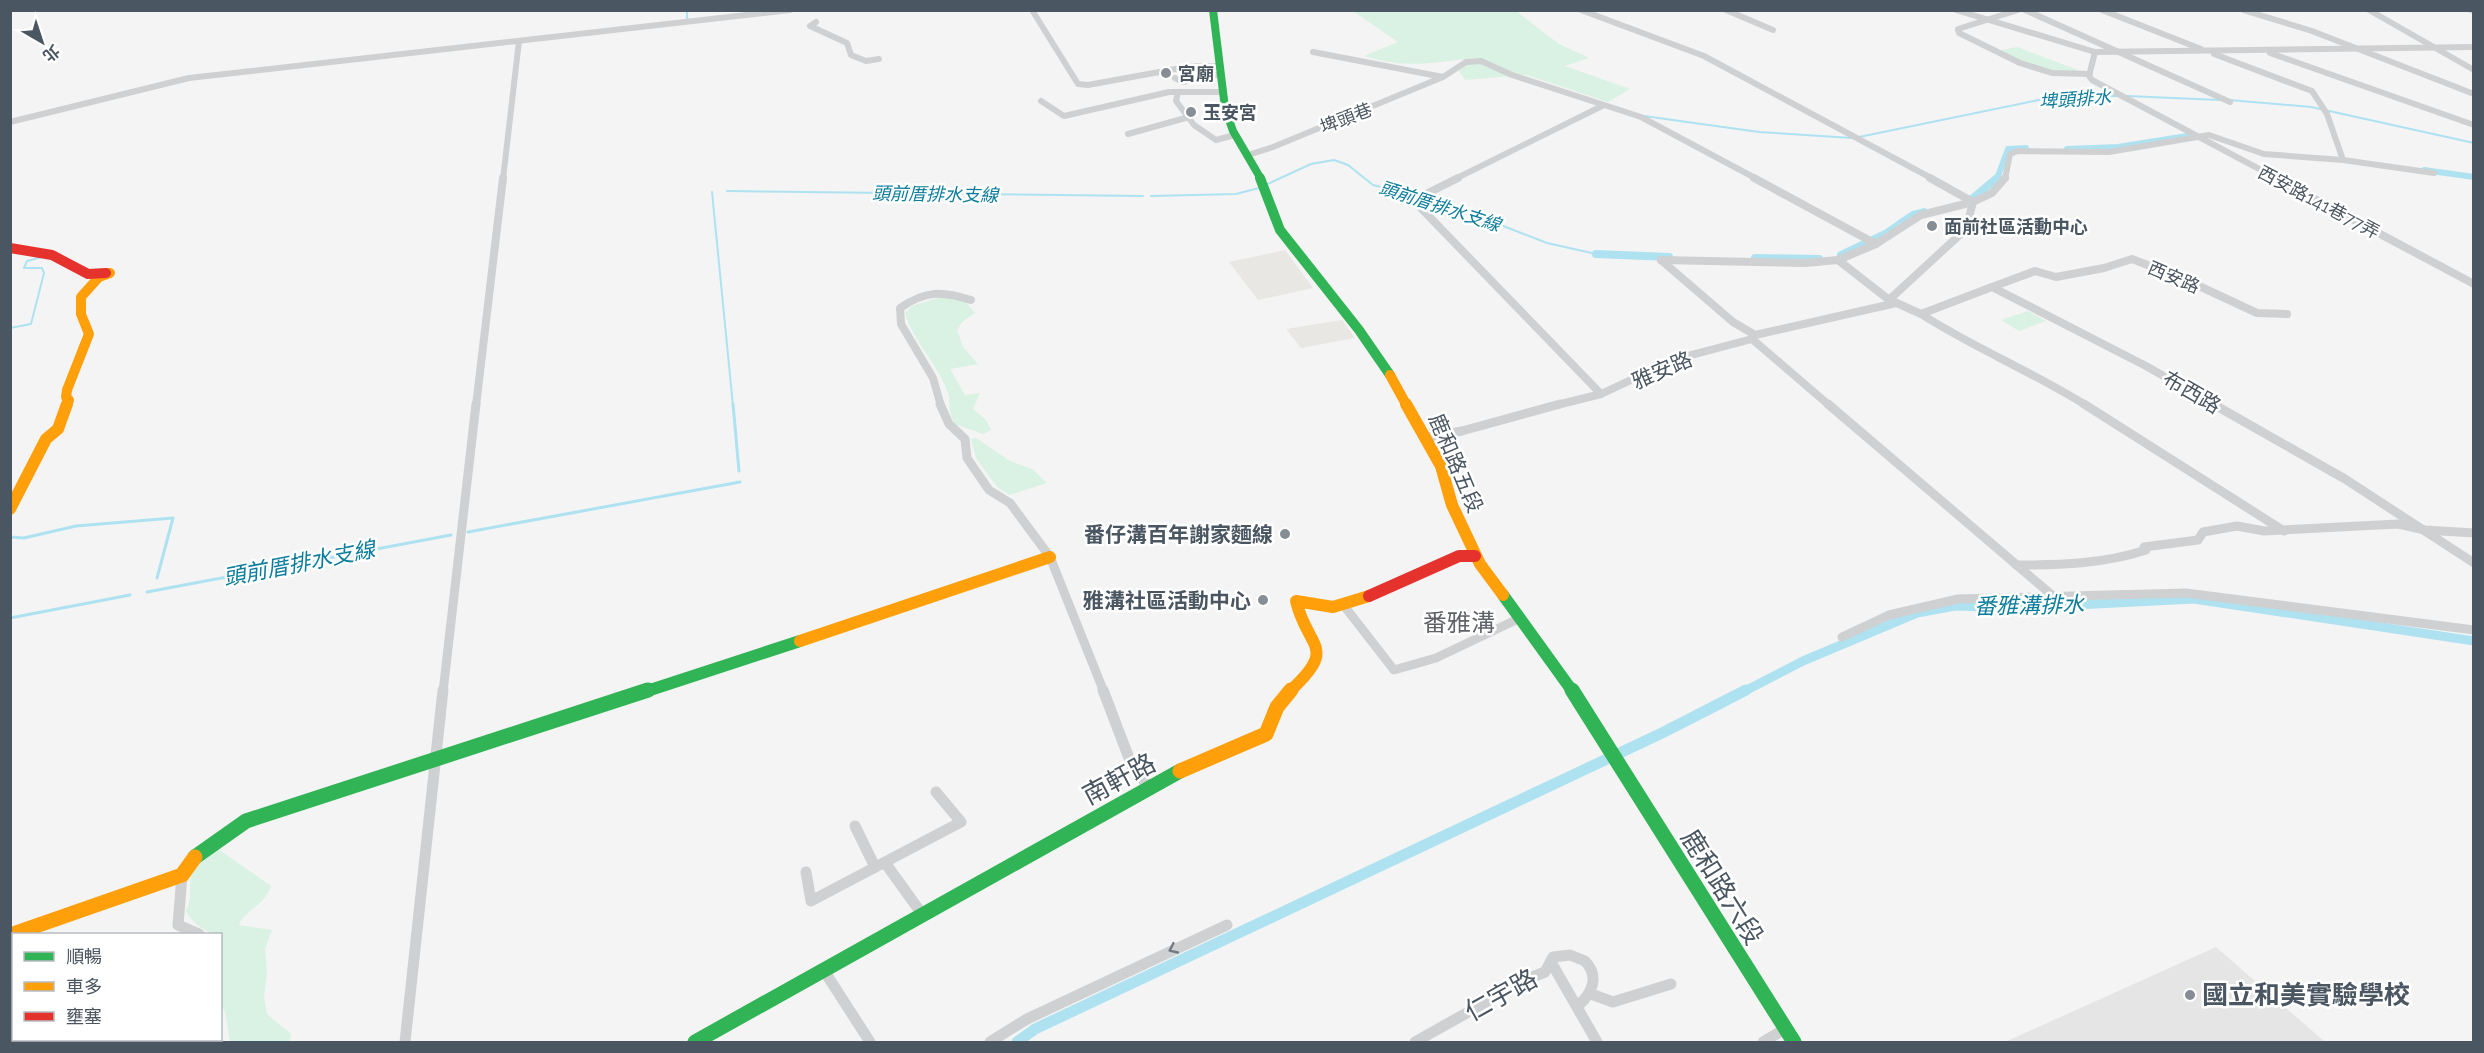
<svg xmlns="http://www.w3.org/2000/svg" width="2484" height="1053" font-family="Raleway,'Noto Sans TC',sans-serif">
<rect width="100%" height="100%" fill="#f4f4f4"/>
<g fill="#e8e7e3">
<path d="M1285 250 1313 288 1258 300 1229 262Z"/>
<path d="M1342 320 1355 338 1301 348 1286 329Z"/>
</g>
<path fill="#e6e5e6" d="M2216 947 2325 1042H2005Z"/>
<g fill="#d9f2e3">
<path d="M1353 11H1516L1559 44 1589 58 1565 66 1630 89 1608 102 1527 75 1465 80 1459 71 1469 63 1478 61 1474 58C1431 63 1407 69 1364 56L1398 42Z"/>
<path d="M2017 47 2083 72H2049L1997 51Z"/>
<path d="M947 295 966 302 975 313 962 322 957 330 963 347 978 364 950 369 965 395 980 393 973 409 986 420 991 430 983 434 955 424C946 408 952 404 948 393 938 364 914 343 905 313L912 306Z"/>
<path d="M2028 311 2046 321 2019 331 2001 320Z"/>
<path d="M976 438 1010 461 1032 469 1047 483 1009 495 997 487 976 458 971 439Z"/>
<path d="M214 846 271 886C263 908 245 909 239 925L272 930 265 949 267 972 264 997 267 1014 291 1034 290 1042H230L225 1011 221 1006 220 934C207 934 193 924 186 911 194 895 187 888 192 873 195 863 207 854 214 846Z"/>
</g>
<g fill="none" stroke-linecap="round" stroke-linejoin="round">
<g stroke="#aee2f0" stroke-width="2">
<path d="M687 10V20"/>
<path d="M2127 96 2220 100"/>
<path d="M2229 100 2311 107 2474 143"/>
<path d="M1644 116 1759 132 1852 138"/>
<path d="M1859 137 2058 96H2118"/>
<path d="M727 191 1143 196"/>
<path d="M712 192 733 406"/>
<path d="M1151 196 1236 194 1259 188 1311 164 1334 160 1348 165 1373 185 1417 196"/>
<path d="M1423 198 1452 206 1547 243 1596 254"/>
<path d="M10 328 31 324 44 273 42 268H24L27 261 42 257"/>
</g>
<g stroke="#aee2f0" stroke-width="3">
<path d="M733 404 739 471"/>
<path d="M468 532 740 482"/>
<path d="M10 537 24 538 76 526 173 518 157 578"/>
<path d="M147 592 451 535"/>
<path d="M10 618 130 595"/>
</g>
<g stroke="#aee2f0" stroke-width="6">
<path d="M2067 149 2118 147 2187 136"/>
<path d="M2424 170 2474 177"/>
<path d="M1997 179 2008 149 2026 148"/>
</g>
<g stroke="#aee2f0" stroke-width="8">
<path d="M1972 199 1997 178"/>
<path d="M1596 254 1669 257"/>
<path d="M1841 255 1887 233 1913 215 1924 212"/>
<path d="M1755 258 1819 259"/>
</g>
<path stroke="#aee2f0" stroke-width="9" d="M1743 692 1803 661 1917 613 1955 606 2017 608 2194 599 2474 641"/>
<path stroke="#aee2f0" stroke-width="11" d="M1017 1042 1035 1029 1662 733 1746 690"/>
<g stroke="#ced0d2" stroke-width="6">
<path d="M1032 10 1078 84 1088 85 1192 66H1220"/>
<path d="M1581 10 1704 56 1933 179"/>
<path d="M1726 10 1773 30"/>
<path d="M1956 10 2095 52 2474 47"/>
<path d="M2018 10 1958 29 1959 33 2020 63 2052 73 2090 74"/>
<path d="M2025 10 2230 102"/>
<path d="M2102 10 2201 49"/>
<path d="M2243 10 2312 31 2474 94"/>
<path d="M2369 10 2474 70"/>
<path d="M2471 10 2474 11"/>
<path d="M816 22 810 26 847 43 851 55 866 61 879 59"/>
<path d="M1313 52 1443 77 1466 62 1481 61 1512 75 1641 117 1757 179"/>
<path d="M2095 52 2089 76 2092 80 2278 179"/>
<path d="M2270 53 2474 125"/>
<path d="M2214 54 2312 91 2327 114 2343 160"/>
<path d="M1175 78 1183 82 1221 74"/>
<path d="M1178 92 1176 101 1194 125 1216 140 1235 135"/>
<path d="M1041 101 1064 116 1169 92H1222"/>
<path d="M10 122 189 78 790 10"/>
<path d="M1128 134 1189 117"/>
<path d="M1248 155 1273 147 1443 77"/>
<path d="M503 179 519 41"/>
<path d="M1455 179 1602 106"/>
<path d="M2005 179 2010 154 2018 151 2109 152 2209 135 2264 154 2343 160 2434 173"/>
</g>
<g stroke="#ced0d2" stroke-width="8">
<path d="M1458 178 1416 199 1417 204 1601 394"/>
<path d="M1754 178 1876 244"/>
<path d="M2275 178 2474 284"/>
<path d="M1661 260 1805 263 1838 260 1876 244 1921 215 1973 202 1992 193 2005 178"/>
<path d="M1661 260 1733 322 1755 335"/>
<path d="M1838 260 1888 299 1921 314 1992 287 2146 366 2216 406"/>
<path d="M1992 287 2035 271 2056 277 2104 268 2132 259 2184 279 2257 313 2287 314"/>
<path d="M1890 299 1966 229 1973 202 1930 178"/>
<path d="M1921 314C1974 348 2033 372 2087 406"/>
<path d="M1752 339 1830 406"/>
<path d="M476 406 503 178"/>
<path d="M941 406 933 378 901 324 900 308C926 290 943 291 971 300"/>
<path d="M1553 406 1601 394 1676 359 1752 339 1755 335 1896 303"/>
</g>
<g stroke="#ced0d2" stroke-width="9">
<path d="M940 404 949 424 965 439 967 458 989 490 1010 503 1050 557 1104 692"/>
<path d="M1828 404 2053 596"/>
<path d="M2084 404 2284 531"/>
<path d="M2213 404 2345 479 2474 563"/>
<path d="M1428 437 1462 431 1560 404"/>
<path d="M2016 565C2061 565 2103 564 2146 550L2144 547 2198 540 2203 532 2237 526 2264 531 2398 524 2425 530 2474 533"/>
<path d="M1345 607 1394 670 1436 658 1520 618"/>
<path d="M1842 637 1889 615 1958 599 2186 593 2474 630"/>
<path d="M443 692 476 404"/>
</g>
<g stroke="#ced0d2" stroke-width="11">
<path d="M1103 690 1132 766 1149 787"/>
<path d="M855 826 875 867"/>
<path d="M886 864 922 914"/>
<path d="M806 872 811 901 961 822 936 792"/>
<path d="M182 875 178 925 199 934"/>
<path d="M1551 962 1597 1042"/>
<path d="M823 969 870 1042"/>
<path d="M1591 994 1613 1002 1671 984"/>
<path d="M405 1042 443 690"/>
<path d="M990 1042 1027 1019 1227 925"/>
<path d="M1415 1042 1527 979 1545 972 1553 957 1570 955 1585 961C1600 977 1592 993 1578 1006"/>
<path d="M1763 1042 1785 1029"/>
</g>
<path stroke="#30b455" stroke-width="8" d="M1213 10 1225 108 1233 131 1261 179"/>
<path stroke="#30b455" stroke-width="10" d="M1260 178 1280 230 1359 330 1390 375"/>
<g stroke="#30b455" stroke-width="12">
<path d="M1503 595 1573 692"/>
<path d="M644 692 800 641"/>
</g>
<g stroke="#30b455" stroke-width="15">
<path d="M1572 690 1794 1042"/>
<path d="M195 857 246 821 648 690"/>
<path d="M695 1042 1180 771"/>
</g>
<g stroke="#ff9f0a" stroke-width="10">
<path d="M1390 375 1407 406"/>
<path d="M67 406 69 400 66 397 67 390 89 334 81 314V297L99 277 110 273"/>
</g>
<g stroke="#ff9f0a" stroke-width="12">
<path d="M1406 404 1441 466 1452 505 1480 564 1503 595"/>
<path d="M10 509 46 439 58 429 67 404"/>
<path d="M800 641 1050 557"/>
<path d="M1289 692C1339 646 1308 650 1296 601L1333 607 1369 596"/>
</g>
<g stroke="#ff9f0a" stroke-width="15">
<path d="M1180 771 1266 734 1277 707 1291 690"/>
<path d="M10 935 182 875 195 857"/>
</g>
<path stroke="#e5322d" stroke-width="10" d="M10 248 52 255 88 274 106 273"/>
<path stroke="#e5322d" stroke-width="12" d="M1369 596 1459 556H1475"/>
</g>
<defs><path id="oneway-chevron" d="M-2-3.5L2.5 0L-2 3.5" fill="none" stroke-width="1.6" stroke-linecap="round" stroke-linejoin="round" transform="scale(1.5)"/></defs>
<use stroke="#727b83" href="#oneway-chevron" transform="translate(1173 949) rotate(155)"/>
<g fill="#868d94" stroke="#fff" stroke-width="2">
<circle cx="1166" cy="73" r="6"/>
<circle cx="1191" cy="112" r="6"/>
<circle cx="1932" cy="226" r="6"/>
<circle cx="1285" cy="534" r="6"/>
<circle cx="1263" cy="600" r="6"/>
<circle cx="2190" cy="995" r="6"/>
</g>
<g text-anchor="middle" dominant-baseline="central" stroke-width="5" stroke-linejoin="round" paint-order="stroke">
<g font-size="18" font-weight="bold" fill="#4a5661" stroke="#fff" text-anchor="start">
<text x="1178" y="73">宮廟</text>
<text x="1203" y="112">玉安宮</text>
<text x="1944" y="226">面前社區活動中心</text>
</g>
<g font-size="18" font-style="italic" fill="#0c7c9b" stroke="#fff">
<text transform="translate(2075 99) rotate(-4)">埤頭排水</text>
<text transform="translate(935 194) rotate(1)">頭前厝排水支線</text>
<text transform="translate(1440 206) rotate(18)">頭前厝排水支線</text>
</g>
<g font-size="18" fill="#4a5661" stroke="#fff">
<text transform="translate(1346 118) rotate(-21)">埤頭巷</text>
<text transform="translate(2319 202) rotate(28)">西安路141巷77弄</text>
<text transform="translate(2174 277) rotate(23)">西安路</text>
</g>
<g font-size="21" fill="#4a5661" stroke="#fff">
<text transform="translate(1662 370) rotate(-23)">雅安路</text>
<text transform="translate(2192 392) rotate(30)">布西路</text>
<text transform="translate(1456 463) rotate(67)">鹿和路五段</text>
</g>
<g font-size="21" font-weight="bold" fill="#4a5661" stroke="#fff" text-anchor="end">
<text x="1273" y="534">番仔溝百年謝家麵線</text>
<text x="1251" y="600">雅溝社區活動中心</text>
</g>
<g font-size="22" font-style="italic" fill="#0c7c9b" stroke="#fff">
<text transform="translate(299 563) rotate(-11)">頭前厝排水支線</text>
<text transform="translate(2029 605) rotate(-1)">番雅溝排水</text>
</g>
<g font-size="24" fill="#5f6368" stroke="#fff">
<text x="1459" y="622">番雅溝</text>
</g>
<g font-size="26" fill="#4a5661" stroke="#fff">
<text transform="translate(1119 779) rotate(-28)">南軒路</text>
<text transform="translate(1722 887) rotate(58)">鹿和路六段</text>
<text transform="translate(1501 995) rotate(-29)">仁宇路</text>
</g>
<g font-size="26" font-weight="bold" fill="#4a5661" stroke="#fff" text-anchor="start">
<text x="2202" y="995">國立和美實驗學校</text>
</g>
</g>
<rect width="2484" height="1053" fill="none" stroke="#4a5661" stroke-width="24"/>
<rect x="12" y="933" width="210" height="108" fill="#ffffff" stroke="#b7bbc0" stroke-width="1.5"/>
<rect x="24" y="952" width="30" height="9" fill="#30b455" stroke="#b7bbc0" stroke-width="1.5"/>
<text x="66" y="963" font-size="18" fill="#4a5661">順暢</text>
<rect x="24" y="982" width="30" height="9" fill="#ff9f0a" stroke="#b7bbc0" stroke-width="1.5"/>
<text x="66" y="993" font-size="18" fill="#4a5661">車多</text>
<rect x="24" y="1012" width="30" height="9" fill="#e5322d" stroke="#b7bbc0" stroke-width="1.5"/>
<text x="66" y="1023" font-size="18" fill="#4a5661">壅塞</text>
<g transform="translate(42 42) rotate(141)" stroke="#ffffff" stroke-width="4.5" paint-order="stroke">
<path d="M0-4.5L10 22L0 15L-10 22Z" fill="#4a5661"/>
<text y="-9" font-size="16" font-weight="bold" text-anchor="middle" fill="#4a5661">北</text>
</g>
</svg>
